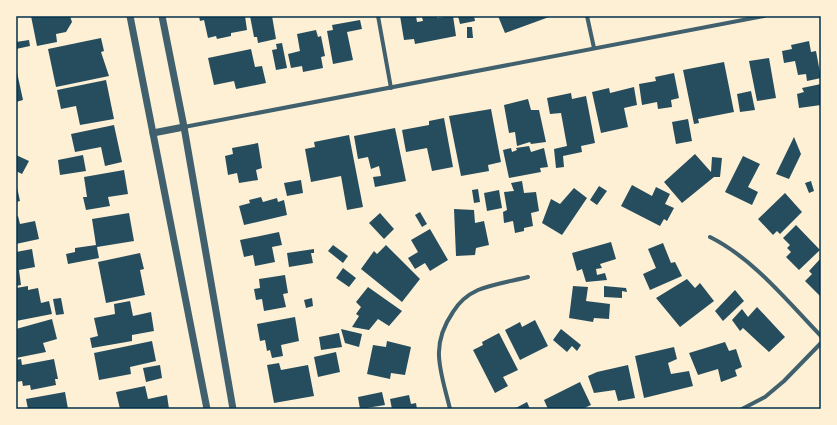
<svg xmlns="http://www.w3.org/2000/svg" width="837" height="425" font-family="'Crimson Pro',serif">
<rect width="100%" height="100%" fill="#fdf0d5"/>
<g fill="#264d5e">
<path d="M31 16H70L72 22 66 32 56 34 57 42 37 46Z"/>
<path d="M199 16H245L247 30 231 33V36L217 39 216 36 208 38 204 20 200 21Z"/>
<path d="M250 16H272L276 39 258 43 257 37H254Z"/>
<path d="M400 16H416L417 22 423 21 422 17 429 16H437V18L453 16 456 36 415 44 414 39 404 40Z"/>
<path d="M458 16H474L475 21 460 24Z"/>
<path d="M498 16H549V17L505 33Z"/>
<path d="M360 20 362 29 347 32 353 60 333 64 327 31 333 30 332 25Z"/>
<path d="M467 27H472L473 38H467Z"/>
<path d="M316 30 318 37 321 36 325 56 321 57 323 68 303 72 302 66 291 68 288 54 300 51 297 34Z"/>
<path d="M101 38 104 51 101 52 109 76 56 87 48 49Z"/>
<path d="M29 40 30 46 16 49V42Z"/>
<path d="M809 41 811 52 816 51 821 78 807 81 806 74 798 75 795 61 784 63 782 51 792 49 791 45Z"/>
<path d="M282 43 287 68 276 70 272 50 277 49 276 44Z"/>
<path d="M251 49 255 67 262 66 266 83 236 89 234 81 214 85 208 58Z"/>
<path d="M769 58 776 98 757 101 749 61Z"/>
<path d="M724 62 734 112 698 119 699 123 694 124 683 70Z"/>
<path d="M16 68 23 100 16 102Z"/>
<path d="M674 73 679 98 671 100 672 107 658 109 657 102 642 105 639 84 656 81 655 77Z"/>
<path d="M106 80 114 119 80 125 76 106 61 109 57 90Z"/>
<path d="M821 84V105L799 108 797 94 804 92 802 88Z"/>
<path d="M634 87 637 105 624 108 628 127 601 133 592 92 609 88 610 93Z"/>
<path d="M751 91 755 110 740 112 737 94Z"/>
<path d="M571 93 572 99 586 96 595 143 581 146 582 152 563 156 564 167 556 168 554 149 567 146 561 113 550 114 547 98Z"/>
<path d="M528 99 531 110H539L546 142 531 144 530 142 517 146 515 132 509 133 504 105Z"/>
<path d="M491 109 501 162 488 165 489 171 461 176 449 116Z"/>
<path d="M444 118 453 167 432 171 427 148 406 152 402 130 429 125V121Z"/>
<path d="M688 119 692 141 676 144 672 122Z"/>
<path d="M114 125 122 162 105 166 101 147 75 152 71 134Z"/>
<path d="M395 128 406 181 375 187 373 177 381 176 379 166 371 169 368 157 358 159 354 136Z"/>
<path d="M349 135 363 207 347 210 341 176 311 182 305 149 315 147 314 142Z"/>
<path d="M794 137 801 154 789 179 776 174Z"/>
<path d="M258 143 262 168 256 170 258 180 239 183 237 173 228 175 225 156 233 154 232 148Z"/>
<path d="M529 146 531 152 544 148 548 167 540 168 541 172 509 178 503 150 511 148 512 152 517 150 516 148Z"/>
<path d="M695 154 711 172 712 157 722 158 720 177H714L682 203 664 182Z"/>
<path d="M16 155 29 161 22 174 16 171Z"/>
<path d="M83 155 86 171 60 175 58 160Z"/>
<path d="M743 156 760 164 748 187 758 192 752 205 725 192Z"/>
<path d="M124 170 128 194 108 197 110 206 86 210 83 197H87L84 177Z"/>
<path d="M301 180 303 193 287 196 284 183Z"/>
<path d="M522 181 524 193 536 192 539 211 531 213 533 226 524 228V231L515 233 513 221 504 223 503 212 507 210 504 192 514 191 511 183Z"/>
<path d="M811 181 814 191 809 193 805 183Z"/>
<path d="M16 183 20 201 16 202Z"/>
<path d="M632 185 652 196 656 187 670 194 665 204 674 208 667 221 664 219 660 226 621 206Z"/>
<path d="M599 186 607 191 597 205 590 200Z"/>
<path d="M574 188 587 198 562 235 542 223 551 199 560 204Z"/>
<path d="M478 189 480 202 474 203 472 190Z"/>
<path d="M499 190 502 208 487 211 484 193Z"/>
<path d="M785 193 802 212 780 234 777 231 773 235 758 219Z"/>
<path d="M261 197 263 202 277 198 278 202 284 200 287 215 244 225 239 206 250 203 249 200Z"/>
<path d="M454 209 474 210 475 223 484 221 489 245 476 248 475 255 456 256Z"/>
<path d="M420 212 427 224 422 227 415 215Z"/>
<path d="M129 213 134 241 97 247 99 258 68 264 66 254 75 252V248L96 245 92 219Z"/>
<path d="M380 213 394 229 384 239 369 223Z"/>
<path d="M18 216 20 224 35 221 39 239 16 244V217Z"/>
<path d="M796 225 820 250 799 270 786 257 791 252 787 248 790 245 783 238Z"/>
<path d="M430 229 448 260 430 271 425 263 415 269 408 258 418 252 411 240Z"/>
<path d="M279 232 282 245 272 247 275 262 255 266 253 255 244 257 240 240Z"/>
<path d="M611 242 616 259 600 264 602 268 596 269 597 275 605 273 607 280 586 282 582 269 577 271 572 253Z"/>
<path d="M663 243 671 263 675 262 682 276 650 290 643 274 656 268 648 249Z"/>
<path d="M333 245 348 256 343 263 328 251Z"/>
<path d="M386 245 420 279 402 302 361 269 374 251 377 254Z"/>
<path d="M32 249 35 267 19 270 21 285 16 286V252Z"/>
<path d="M314 249V253H311L313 263 289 267 287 253Z"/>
<path d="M140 253 144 269 140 270 145 295 106 303 98 262Z"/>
<path d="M821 258V297L805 281 812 274 809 271Z"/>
<path d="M343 268 356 278 349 287 336 278Z"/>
<path d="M285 275 288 293 283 294 286 307 264 311 262 299 256 300 254 289 260 288 259 279Z"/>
<path d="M687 279 695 288 700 283 714 301 680 327 656 298Z"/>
<path d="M28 286V290L38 288 41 303 49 301 52 314 16 321V288Z"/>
<path d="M573 286 588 287 586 301 610 304 609 319 594 318 593 322 569 318Z"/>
<path d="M604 286 626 288 627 292 622 291V298L604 297Z"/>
<path d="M368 287 402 311 389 326 378 319 369 330 352 327 359 316 356 314 361 307 356 302Z"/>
<path d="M735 290 744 301 723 321 715 311Z"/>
<path d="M61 298 64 314 56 315 53 299Z"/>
<path d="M312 298 313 306 306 308 304 300Z"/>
<path d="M130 301 133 316 151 312 154 331 132 335V341L92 348 90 338 98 336 94 318 115 314 114 304Z"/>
<path d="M757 307 785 337 769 352 743 328 740 331 732 320 742 309 748 317Z"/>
<path d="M295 317 299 341 281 345 283 356 272 358 270 350 267 351 265 340 260 341 257 324Z"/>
<path d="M52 319 57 339 43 343 46 352 16 358V329Z"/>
<path d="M535 320 548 346 520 360 505 330 520 322 522 327Z"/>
<path d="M341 329 362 334 359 347 345 343Z"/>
<path d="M561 329 581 345 577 351 572 346 567 352 553 340Z"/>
<path d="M339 333 342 347 321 350 319 337Z"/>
<path d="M499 333 518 370 503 377 508 386 495 393 473 350 483 345 482 342Z"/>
<path d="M152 341 156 361 130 367 131 374 99 380 94 353Z"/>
<path d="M387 341 411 347 405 375 391 373 390 379 367 374 373 345 386 347Z"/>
<path d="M725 342 729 351 736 349 742 367 735 370 737 376 721 382 718 369 698 375 689 353Z"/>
<path d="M674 347 677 359 668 363 671 374 689 371 693 386 644 398 635 356Z"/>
<path d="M336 352 340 372 318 377 314 357Z"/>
<path d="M21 359 22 365 54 359 58 379H55L56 385 31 390 30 385 23 386 22 381 16 382V360Z"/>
<path d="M279 363 281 370 308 365 314 396 274 403 267 365Z"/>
<path d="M160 365 162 378 146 382 143 368Z"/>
<path d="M628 365 635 398 618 401 615 390 594 393 588 376 597 372Z"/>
<path d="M580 382 591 405 582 409H548L544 400Z"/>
<path d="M145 386 148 399 167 395 169 409H120L116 392Z"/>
<path d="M65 392 68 409H28L26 399Z"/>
<path d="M382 392 385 405 360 409 358 397Z"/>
<path d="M409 395 411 404 416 403 417 409H392L390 399Z"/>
<path d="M527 402 530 409H514Z"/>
</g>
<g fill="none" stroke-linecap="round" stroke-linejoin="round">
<g stroke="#3f606c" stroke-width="4">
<path d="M378 16 391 88"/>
<path d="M587 16 594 48"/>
<path d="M184 127 764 16"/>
<path d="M710 237C754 259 787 301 821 336"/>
<path d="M450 409C441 371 429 347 453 312 459 302 467 295 478 290 493 284 512 281 528 277"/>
<path d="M742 409 765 397 784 381 821 343"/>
</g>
<g stroke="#3f606c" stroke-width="7">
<path d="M130 16 207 409"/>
<path d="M162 16 184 127 233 409"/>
<path d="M153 133 184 127"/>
</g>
</g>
<rect width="837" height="425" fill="none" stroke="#fdf0d5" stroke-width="34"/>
<rect x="17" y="17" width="803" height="391" fill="none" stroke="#003049" stroke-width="1.5"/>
</svg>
